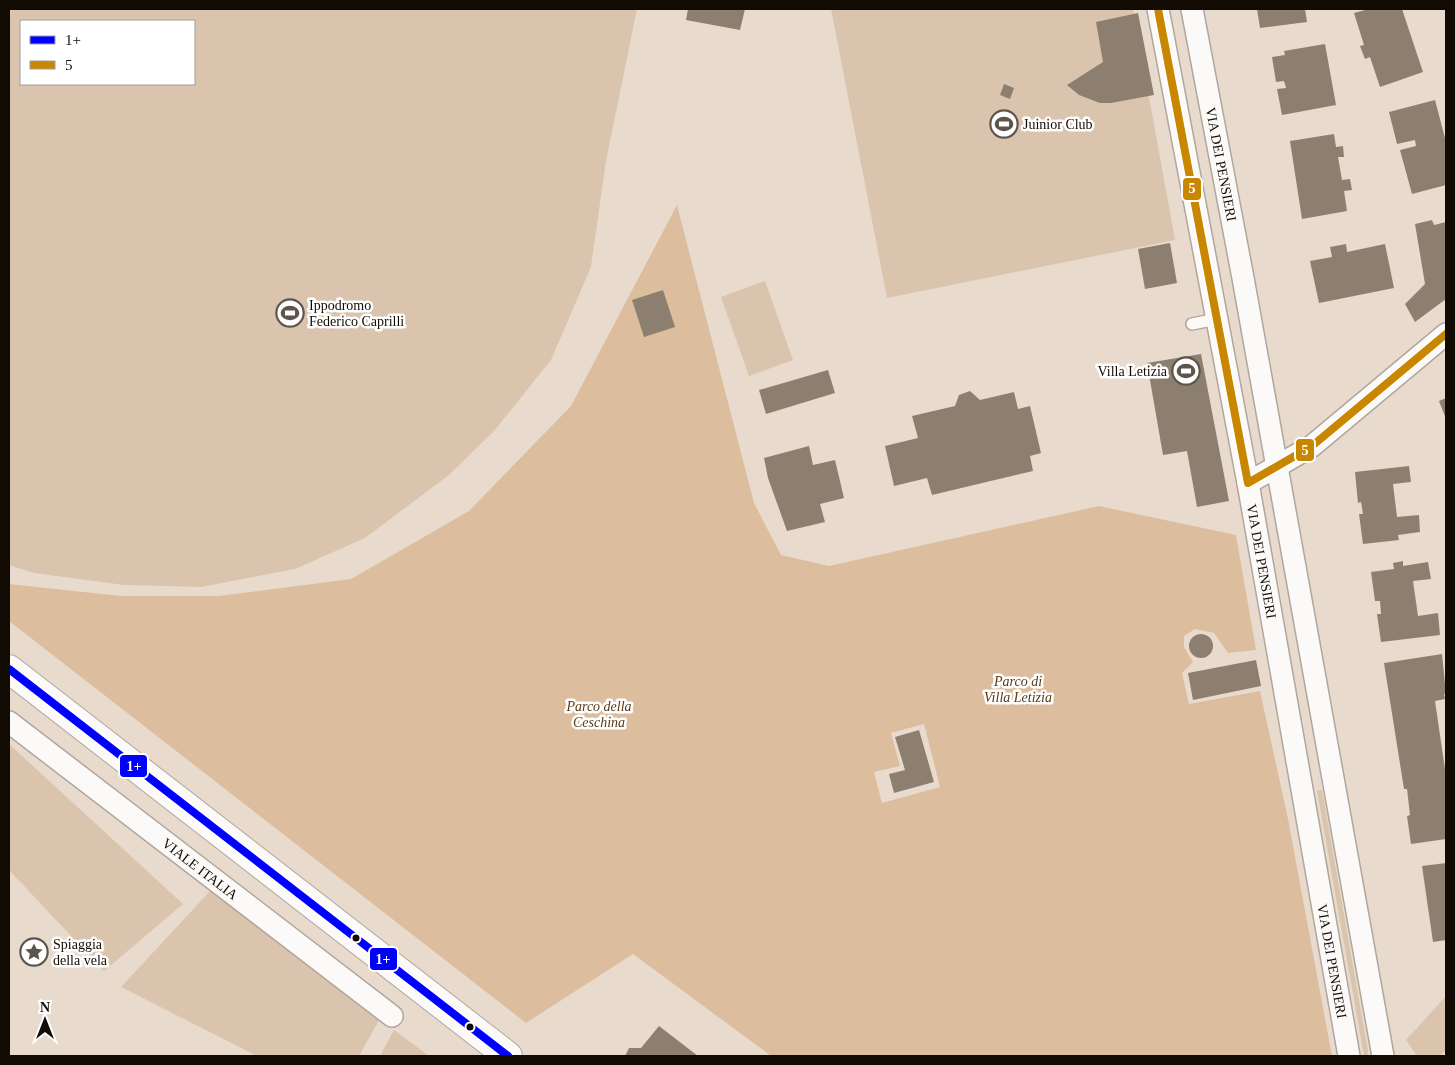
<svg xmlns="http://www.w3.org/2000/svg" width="1455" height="1065" font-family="Georgia,serif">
<rect width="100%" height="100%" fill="#e8dbce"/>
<g fill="#dac4ae" fill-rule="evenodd">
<path d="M9 9H637L606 161 591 267 551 360 495 430 449 475 365 538 295 569 201 587 124 585 34 573 9 565ZM21 21H194V84H21Z"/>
<path d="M831 9H1133L1175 240 887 298Z"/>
<path d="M765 281 793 360 749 376 721 297Z"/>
<path d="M9 744 183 904 104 971 9 870Z"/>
<path d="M1322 790 1368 1051V1056H1364L1317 791Z"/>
<path d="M212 889 382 1015 359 1056H257L121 987Z"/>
<path d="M1446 996V1050L1440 1056H1417L1406 1040Z"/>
<path d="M394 1030 429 1056H380Z"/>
</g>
<path fill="#dcbe9f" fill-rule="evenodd" d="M677 205 754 503 781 555 829 566 1099 506 1236 535 1256 650 1228 653 1214 633 1195 629 1184 636V647L1193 662 1182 673 1189 704 1260 691 1288 819 1332 1056H771L633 954 526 1023 9 621V584L121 596H218L351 579 469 511 571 406ZM924 724 940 787 882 803 874 772 900 766 891 733Z"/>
<g fill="#8c7f70">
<path d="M688 9H745L740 30 686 20Z"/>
<path d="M1257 9H1305L1307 22 1260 28Z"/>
<path d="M1369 9H1402L1423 72 1380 87 1370 57 1365 59 1360 46 1364 45 1354 13Z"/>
<path d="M1138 13 1154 95 1111 103H1100L1079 95 1067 85 1103 62 1096 22Z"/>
<path d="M1325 44 1336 105 1282 115 1277 89 1286 88 1284 81 1276 82 1272 57 1285 55 1284 51Z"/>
<path d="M1004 84 1014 88 1010 99 1000 95Z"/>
<path d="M1435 100 1446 142V185L1412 194 1400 150 1416 146 1415 140 1397 144 1389 112Z"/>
<path d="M1334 134 1336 147 1343 146 1344 157H1338L1342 180 1350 179 1352 190 1344 191 1347 211 1302 219 1290 141Z"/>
<path d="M1432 220 1434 225 1446 222V299L1415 322 1405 304 1425 284 1415 224Z"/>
<path d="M1170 243 1177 283 1145 289 1138 249Z"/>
<path d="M1346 244 1347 252 1385 244 1394 288 1319 303 1310 261 1332 257 1330 247Z"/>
<path d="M663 290 675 327 644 337 632 300Z"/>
<path d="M1201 354 1229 501 1197 507 1187 451 1163 455 1147 363Z"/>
<path d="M828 370 835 393 766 414 759 390Z"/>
<path d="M970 391 980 400 1014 392 1018 409 1030 406 1041 453 1030 456 1033 471 932 495 927 478 894 486 885 446 918 438 912 416 955 406 959 395Z"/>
<path d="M1446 398V419L1439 401Z"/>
<path d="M809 446 813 465 835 460 844 498 820 504 825 522 787 531 768 478 764 458Z"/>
<path d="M1409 466 1411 482 1393 484 1397 517 1419 515 1420 532 1398 535 1399 540 1363 544 1359 514H1363L1361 502 1358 503 1355 472Z"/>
<path d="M1403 561V566L1428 562 1431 579 1413 581 1418 616 1438 613 1440 635 1381 642 1377 614H1381L1380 601H1375L1371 572 1394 569 1393 563Z"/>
<circle cx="1201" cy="646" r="12"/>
<path d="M1442 654 1446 694H1444L1445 699 1435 701 1446 776V839L1411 844 1407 816 1410 815 1407 789H1404L1384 663Z"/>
<path d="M1256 660 1261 686 1193 700 1188 673Z"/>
<path d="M919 730 934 782 894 793 889 774 905 770 895 737Z"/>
<path d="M1446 863V940L1433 942 1422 866Z"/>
<path d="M659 1026 698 1056H625L629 1048H641Z"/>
</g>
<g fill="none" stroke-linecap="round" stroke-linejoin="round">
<g stroke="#b0a69c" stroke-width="14">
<path id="lane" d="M1192 324 1217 319"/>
</g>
<g stroke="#b0a69c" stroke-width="24">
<g id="street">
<path id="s1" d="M1158 9 1248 483 1349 1056"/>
<path id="s2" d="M1192 9 1243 278 1383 1056"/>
<path d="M1248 483 1312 446 1446 334"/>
<path id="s3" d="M9 722 392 1016"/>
</g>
</g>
<g stroke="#b0a69c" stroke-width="30">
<path id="secondary" d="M9 669 508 1056"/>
</g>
<use href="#lane" stroke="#fcfaf8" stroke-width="11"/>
<use href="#street" stroke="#fcfaf8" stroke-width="21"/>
<use href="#secondary" stroke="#fcfaf8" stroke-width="28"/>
<g stroke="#fff" stroke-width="11">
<path id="bus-1" d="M9 669 508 1056"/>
</g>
<g stroke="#fff" stroke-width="11">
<path id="bus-2" d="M1158 9 1248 483 1312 446 1446 334"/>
</g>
<use href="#bus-1" stroke="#00f" stroke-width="8"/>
<use href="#bus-2" stroke="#c98701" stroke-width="8"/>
</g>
<defs>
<g id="stadium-ring" transform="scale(1.4375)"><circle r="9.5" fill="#fff" stroke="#5d544b" stroke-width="1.5"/><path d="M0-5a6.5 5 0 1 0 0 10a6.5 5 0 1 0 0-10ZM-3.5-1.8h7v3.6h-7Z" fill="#5d544b"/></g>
<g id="sight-ring" transform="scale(1.4375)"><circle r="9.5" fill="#fff" stroke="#5d544b" stroke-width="1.5"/><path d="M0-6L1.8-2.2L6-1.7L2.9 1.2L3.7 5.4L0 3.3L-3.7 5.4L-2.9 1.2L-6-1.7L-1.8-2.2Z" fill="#5d544b"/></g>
</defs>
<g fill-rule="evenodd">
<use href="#stadium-ring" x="1004" y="124"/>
<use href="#stadium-ring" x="290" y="313"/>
<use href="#stadium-ring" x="1186" y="371"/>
<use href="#sight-ring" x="34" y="952"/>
</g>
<g fill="#120b04" stroke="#fff" stroke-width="2">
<circle cx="356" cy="938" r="4.5"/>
<circle cx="470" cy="1027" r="4.5"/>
</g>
<g text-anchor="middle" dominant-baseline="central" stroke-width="5" stroke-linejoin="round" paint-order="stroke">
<g font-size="14" fill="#120b04" stroke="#fff" text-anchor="start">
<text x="1023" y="124">Juinior Club</text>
<text x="309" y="305">Ippodromo<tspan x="309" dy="16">Federico Caprilli</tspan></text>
<text x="1167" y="371" text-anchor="end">Villa Letizia</text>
<text x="53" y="944">Spiaggia<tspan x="53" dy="16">della vela</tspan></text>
</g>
<g font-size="14" fill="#120b04" stroke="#fff">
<text stroke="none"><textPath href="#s2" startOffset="158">VIA DEI PENSIERI</textPath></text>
<text stroke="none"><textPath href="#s1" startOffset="562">VIA DEI PENSIERI</textPath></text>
<text stroke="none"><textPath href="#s3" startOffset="241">VIALE ITALIA</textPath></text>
<text stroke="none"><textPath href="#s1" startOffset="968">VIA DEI PENSIERI</textPath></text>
</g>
<g font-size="14" font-style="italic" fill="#593a16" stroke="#fff">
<text x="1018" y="681">Parco di<tspan x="1018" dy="16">Villa Letizia</tspan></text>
<text x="599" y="706">Parco della<tspan x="599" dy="16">Ceschina</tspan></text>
</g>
</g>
<g stroke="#fff" stroke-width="2">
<rect x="1182" y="177" width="20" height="24" rx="5" fill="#c98701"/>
<rect x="1295" y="438" width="20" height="24" rx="5" fill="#c98701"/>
<rect x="119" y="754" width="29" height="24" rx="5" fill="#00f"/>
<rect x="369" y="947" width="29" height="24" rx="5" fill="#00f"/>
</g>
<g font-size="14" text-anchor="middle" font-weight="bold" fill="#fff">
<text x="1192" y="193">5</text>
<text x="1305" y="455">5</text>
<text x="134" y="771">1+</text>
<text x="383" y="964">1+</text>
</g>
<rect width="1455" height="1065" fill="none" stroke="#120b04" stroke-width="20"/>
<rect x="20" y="20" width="175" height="65" fill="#ffffff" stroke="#a09d9b"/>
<rect x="30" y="36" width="25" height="8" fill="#0000ff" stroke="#a09d9b"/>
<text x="65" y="45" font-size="15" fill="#120b04">1+</text>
<rect x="30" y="61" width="25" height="8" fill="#c98701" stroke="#a09d9b"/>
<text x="65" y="70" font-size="15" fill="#120b04">5</text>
<g transform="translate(45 1020)" stroke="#ffffff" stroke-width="4" paint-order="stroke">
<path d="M0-4L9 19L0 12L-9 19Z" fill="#120b04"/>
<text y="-8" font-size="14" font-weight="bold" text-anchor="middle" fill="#120b04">N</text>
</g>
</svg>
